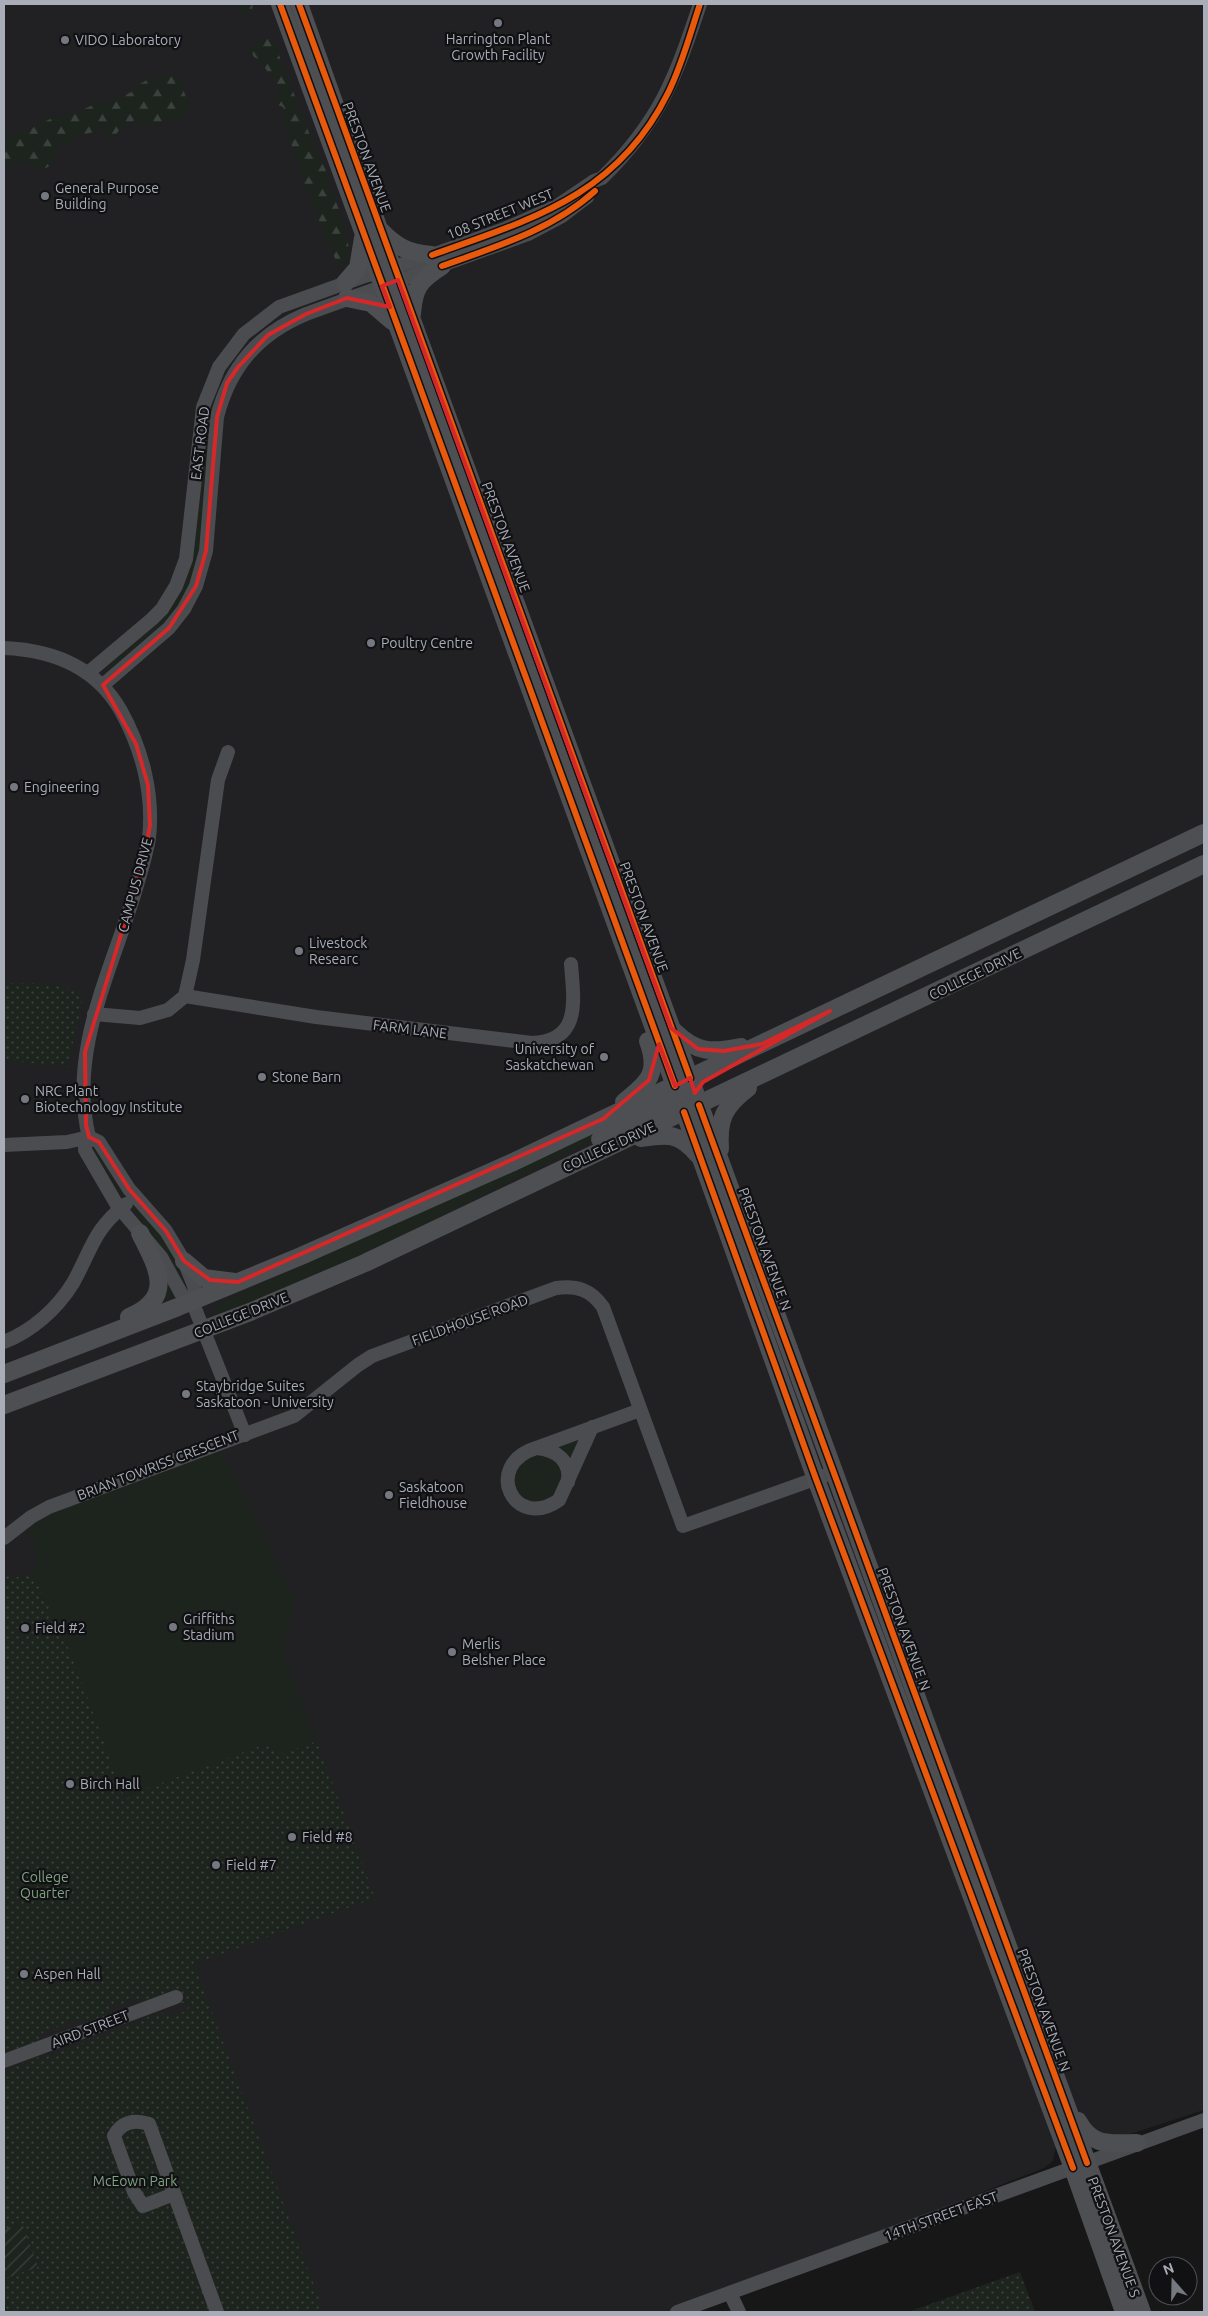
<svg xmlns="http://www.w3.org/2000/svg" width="1208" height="2316" font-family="Ubuntu,sans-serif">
<defs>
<pattern id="forest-firs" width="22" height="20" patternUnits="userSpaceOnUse" patternTransform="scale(1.25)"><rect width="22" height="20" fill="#1d241e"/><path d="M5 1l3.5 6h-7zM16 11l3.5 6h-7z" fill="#3b413d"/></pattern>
<pattern id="park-dots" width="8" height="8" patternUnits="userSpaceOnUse" patternTransform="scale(1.25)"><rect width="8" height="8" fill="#1d241e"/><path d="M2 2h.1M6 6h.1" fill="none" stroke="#3b413d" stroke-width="1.8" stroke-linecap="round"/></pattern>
<pattern id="garden-furrows" width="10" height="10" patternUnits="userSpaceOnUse" patternTransform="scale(1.25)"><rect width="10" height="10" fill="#1d241e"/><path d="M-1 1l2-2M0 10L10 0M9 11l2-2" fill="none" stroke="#3b413d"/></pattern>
</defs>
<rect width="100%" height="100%" fill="#171717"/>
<path fill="#212123" d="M4 4H1204V2110L1118 2138 1089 2132 1055 2149 1053 2161 1044 2168 677 2312H4Z"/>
<g fill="#1d241e">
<path d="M205 433H207L208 446 200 553 193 579 179 606 170 618 110 670 106 666 177 597 190 567Z"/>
<path d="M658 1107 375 1250 222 1314 214 1313 215 1308 223 1301 337 1250 635 1109Z"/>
<path d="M94 1148 121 1193 115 1191 92 1149Z"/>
<path d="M137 1209C158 1217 180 1269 188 1290H186L141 1222 135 1211Z"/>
<path d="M161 1270 175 1297 155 1305Z"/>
<path d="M577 1439 580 1440 572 1461 557 1446Z"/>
<path d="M220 1451 248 1503 295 1601 283 1652 317 1741 278 1755 265 1744 148 1788 125 1799 72 1656 36 1581 29 1575C45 1561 35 1545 26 1529L52 1512Z"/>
<path d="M547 1453 564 1469 557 1495 545 1503 525 1501 516 1492 513 1476 529 1455Z"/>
</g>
<g fill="url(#forest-firs)">
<path d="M237 4H253L252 11 244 14 238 10Z"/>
<path d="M266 38 274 42 316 151 325 168 327 178C333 196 357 248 346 263H337L306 189 285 125 283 107 278 105 275 99 281 98C280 82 267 74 260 60L254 57 249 47 255 48V43Z"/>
<path d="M168 74 179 78 191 111C178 119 156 128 140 126L136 120 124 124 113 138 108 137 105 129 78 136 68 143 60 145 55 152 53 164 46 168 36 169 30 161 4 166V136L28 130 54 117 71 115 95 104 120 98 135 90 138 85 147 80Z"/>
</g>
<g fill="url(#park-dots)">
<path d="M4 983C23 984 77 979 82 1002 82 1006 69 1057 68 1067L4 1060Z"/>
<path d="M4 1575 13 1578 29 1575 36 1581 72 1656 125 1799 148 1788 265 1744 278 1755 317 1741 375 1898 194 1964 324 2312H4V2071C9 2069 15 2068 20 2065 29 2060 32 2056 43 2058L146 2019C159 2003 177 2027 191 2003H147L136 1998 106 2010 115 2015 89 2025 79 2019 37 2035 46 2041 17 2051 4 2052Z"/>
<path d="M1020 2272 1035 2312H908Z"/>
</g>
<path fill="url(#garden-furrows)" d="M22 2223 38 2267 4 2279V2230Z"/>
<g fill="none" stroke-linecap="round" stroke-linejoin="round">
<g stroke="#4b4c50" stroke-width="14">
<path d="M4 648C53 650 96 667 121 711 142 749 154 794 149 838 146 856 140 874 135 892 111 972 68 1052 89 1137L85 1143V1150L117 1205 161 1257 182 1295 192 1301 245 1435"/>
<path d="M89 672 152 619 162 609 176 586 186 559 203 407 219 367 244 334 279 307 365 276 432 255 507 228 557 206 594 181 602 178C660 121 675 79 700 4"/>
<path d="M103 685 169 628 184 609 196 586 206 551 217 417C230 367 258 334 306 314L528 234 562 216 587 197"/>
<path d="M185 996 316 1017 532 1043C581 1041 574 1002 571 964"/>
<path d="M94 1014 140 1018 168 1010 185 996 193 960 218 780 228 752"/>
<path d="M89 1137 99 1142 129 1189 166 1231 184 1261 193 1283 195 1290 192 1301"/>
<path d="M4 1145 67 1142 89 1137"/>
<path d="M4 1342C32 1331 57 1309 73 1283 92 1249 93 1230 126 1204"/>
<path d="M592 1427 559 1500C514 1532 482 1465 536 1448L640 1410"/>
<path d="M537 1448C557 1450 571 1461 568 1482"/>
<path d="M4 1538 31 1517 49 1507 294 1416 358 1365 372 1356 556 1288C577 1285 591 1290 603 1307L683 1526 826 1475"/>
<path d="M4 2061 176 1997"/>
<path d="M174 2194 143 2206 134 2192 114 2136C121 2122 134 2119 149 2124L217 2312"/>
<path d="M730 2293 739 2312"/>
<path d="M677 2312 1204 2120"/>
</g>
<g stroke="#4d4f52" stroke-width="18">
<path d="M280 4 675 1086 816 1479 1073 2168 1124 2312"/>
<path d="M299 4 390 260 1142 2312"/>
<path d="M381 231C397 248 410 253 432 255"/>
<path d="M345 283 358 268 363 238"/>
<path d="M347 298 371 303 392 321"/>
<path d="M412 314C414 287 419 281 442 266"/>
<path d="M674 1031C696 1053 712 1053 741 1047"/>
<path d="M624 1102C648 1083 660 1073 648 1041"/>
<path d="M641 1138C667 1134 679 1132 698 1155"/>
<path d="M600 1139 667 1103 682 1089"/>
<path d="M720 1149C718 1119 724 1106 748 1088"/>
<path d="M184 1261 204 1278 235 1282"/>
<path d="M129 1317C177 1297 156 1266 140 1233"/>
<path d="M4 1374 178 1307 301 1256 511 1163 1204 833"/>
<path d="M4 1405 250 1312 365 1263 1204 864"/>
<path d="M1078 2121C1093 2148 1110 2143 1137 2143"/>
</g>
<g stroke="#111113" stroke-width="9">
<g id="cycleway">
<path d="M280 4 675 1086"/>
<path d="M299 4 690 1078"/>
<path d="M432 255C532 219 617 196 668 93 682 65 690 34 700 4"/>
<path d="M442 266C495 247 552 230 595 191"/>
<path d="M699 1105 1087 2163"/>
<path d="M684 1112 816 1479 1073 2168"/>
</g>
</g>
<use href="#cycleway" stroke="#e8590c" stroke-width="6"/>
</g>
<path fill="none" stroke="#d62828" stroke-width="4" stroke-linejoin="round" d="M398 280 671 1028 698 1049 724 1051 762 1044 830 1011 703 1082 695 1093 690 1078 675 1086 659 1044 649 1080 603 1119 238 1282 210 1280 184 1261 166 1231 129 1189 99 1142 89 1137 86 1125 85 1052 144 860 150 825 148 785 136 744 103 685 169 628 196 586 206 551 217 417 227 383 238 367 268 335 306 314 347 298 390 307 382 286Z"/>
<g fill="#757880" stroke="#111113" stroke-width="2">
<circle cx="498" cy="23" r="5"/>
<circle cx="65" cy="40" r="5"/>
<circle cx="45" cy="196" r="5"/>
<circle cx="371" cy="643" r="5"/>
<circle cx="14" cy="787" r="5"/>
<circle cx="299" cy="951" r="5"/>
<circle cx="604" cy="1057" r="5"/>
<circle cx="262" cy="1077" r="5"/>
<circle cx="25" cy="1099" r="5"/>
<circle cx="186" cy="1394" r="5"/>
<circle cx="389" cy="1495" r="5"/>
<circle cx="173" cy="1627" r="5"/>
<circle cx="25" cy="1628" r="5"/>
<circle cx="452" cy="1652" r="5"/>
<circle cx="70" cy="1784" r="5"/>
<circle cx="292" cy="1837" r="5"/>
<circle cx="216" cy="1865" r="5"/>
<circle cx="24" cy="1974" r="5"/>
</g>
<g text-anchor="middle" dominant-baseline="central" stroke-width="4.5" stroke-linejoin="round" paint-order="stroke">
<g font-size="14" fill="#a8adb8" stroke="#111113" text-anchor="start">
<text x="498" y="39" text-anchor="middle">Harrington Plant<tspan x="498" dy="16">Growth Facility</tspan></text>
<text x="75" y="40">VIDO Laboratory</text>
<text x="55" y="188">General Purpose<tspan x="55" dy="16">Building</tspan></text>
<text x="381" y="643">Poultry Centre</text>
<text x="24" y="787">Engineering</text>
<text x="309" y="943">Livestock<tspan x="309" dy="16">Researc</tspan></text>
<text x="594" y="1049" text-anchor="end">University of<tspan x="594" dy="16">Saskatchewan</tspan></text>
<text x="272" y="1077">Stone Barn</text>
<text x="35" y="1091">NRC Plant<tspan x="35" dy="16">Biotechnology Institute</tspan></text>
<text x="196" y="1386">Staybridge Suites<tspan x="196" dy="16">Saskatoon - University</tspan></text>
<text x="399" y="1487">Saskatoon<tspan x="399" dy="16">Fieldhouse</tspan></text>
<text x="183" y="1619">Griffiths<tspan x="183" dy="16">Stadium</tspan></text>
<text x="35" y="1628">Field #2</text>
<text x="462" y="1644">Merlis<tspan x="462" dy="16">Belsher Place</tspan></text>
<text x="80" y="1784">Birch Hall</text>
<text x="302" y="1837">Field #8</text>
<text x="226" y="1865">Field #7</text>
<text x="34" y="1974">Aspen Hall</text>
</g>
<g font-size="14" fill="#a8adb8" stroke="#111113">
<text transform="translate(367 157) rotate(70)">PRESTON AVENUE</text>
<text transform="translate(500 214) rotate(-22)">108 STREET WEST</text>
<text transform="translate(200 443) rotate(-83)">EAST ROAD</text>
<text transform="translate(506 537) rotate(70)">PRESTON AVENUE</text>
<text transform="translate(135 885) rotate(-75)">CAMPUS DRIVE</text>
<text transform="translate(644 917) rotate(70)">PRESTON AVENUE</text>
<text transform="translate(975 974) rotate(-26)">COLLEGE DRIVE</text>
<text transform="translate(410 1029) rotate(7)">FARM LANE</text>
<text transform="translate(609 1147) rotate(-25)">COLLEGE DRIVE</text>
<text transform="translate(765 1249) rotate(70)">PRESTON AVENUE N</text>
<text transform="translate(241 1315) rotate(-22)">COLLEGE DRIVE</text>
<text transform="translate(470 1320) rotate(-20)">FIELDHOUSE ROAD</text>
<text transform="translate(158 1465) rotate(-21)">BRIAN TOWRISS CRESCENT</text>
<text transform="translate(904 1629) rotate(70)">PRESTON AVENUE N</text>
<text transform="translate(1044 2010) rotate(70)">PRESTON AVENUE N</text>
<text transform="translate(90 2029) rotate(-21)">AIRD STREET</text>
<text transform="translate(941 2216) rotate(-20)">14TH STREET EAST</text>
<text transform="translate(1114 2237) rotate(70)">PRESTON AVENUE S</text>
</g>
<g font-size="14" fill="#7fa381" stroke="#111113">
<text x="45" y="1877">College<tspan x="45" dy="16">Quarter</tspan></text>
<text x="135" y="2181">McEown Park</text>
</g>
</g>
<rect width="1208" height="2316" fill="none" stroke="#a8adb8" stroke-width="10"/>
<g transform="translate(1173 2281) rotate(340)"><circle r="24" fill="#111113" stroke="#4d4f55"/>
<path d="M0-4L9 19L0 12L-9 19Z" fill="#757880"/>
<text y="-8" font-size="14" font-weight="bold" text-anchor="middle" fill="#a8adb8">N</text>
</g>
</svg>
